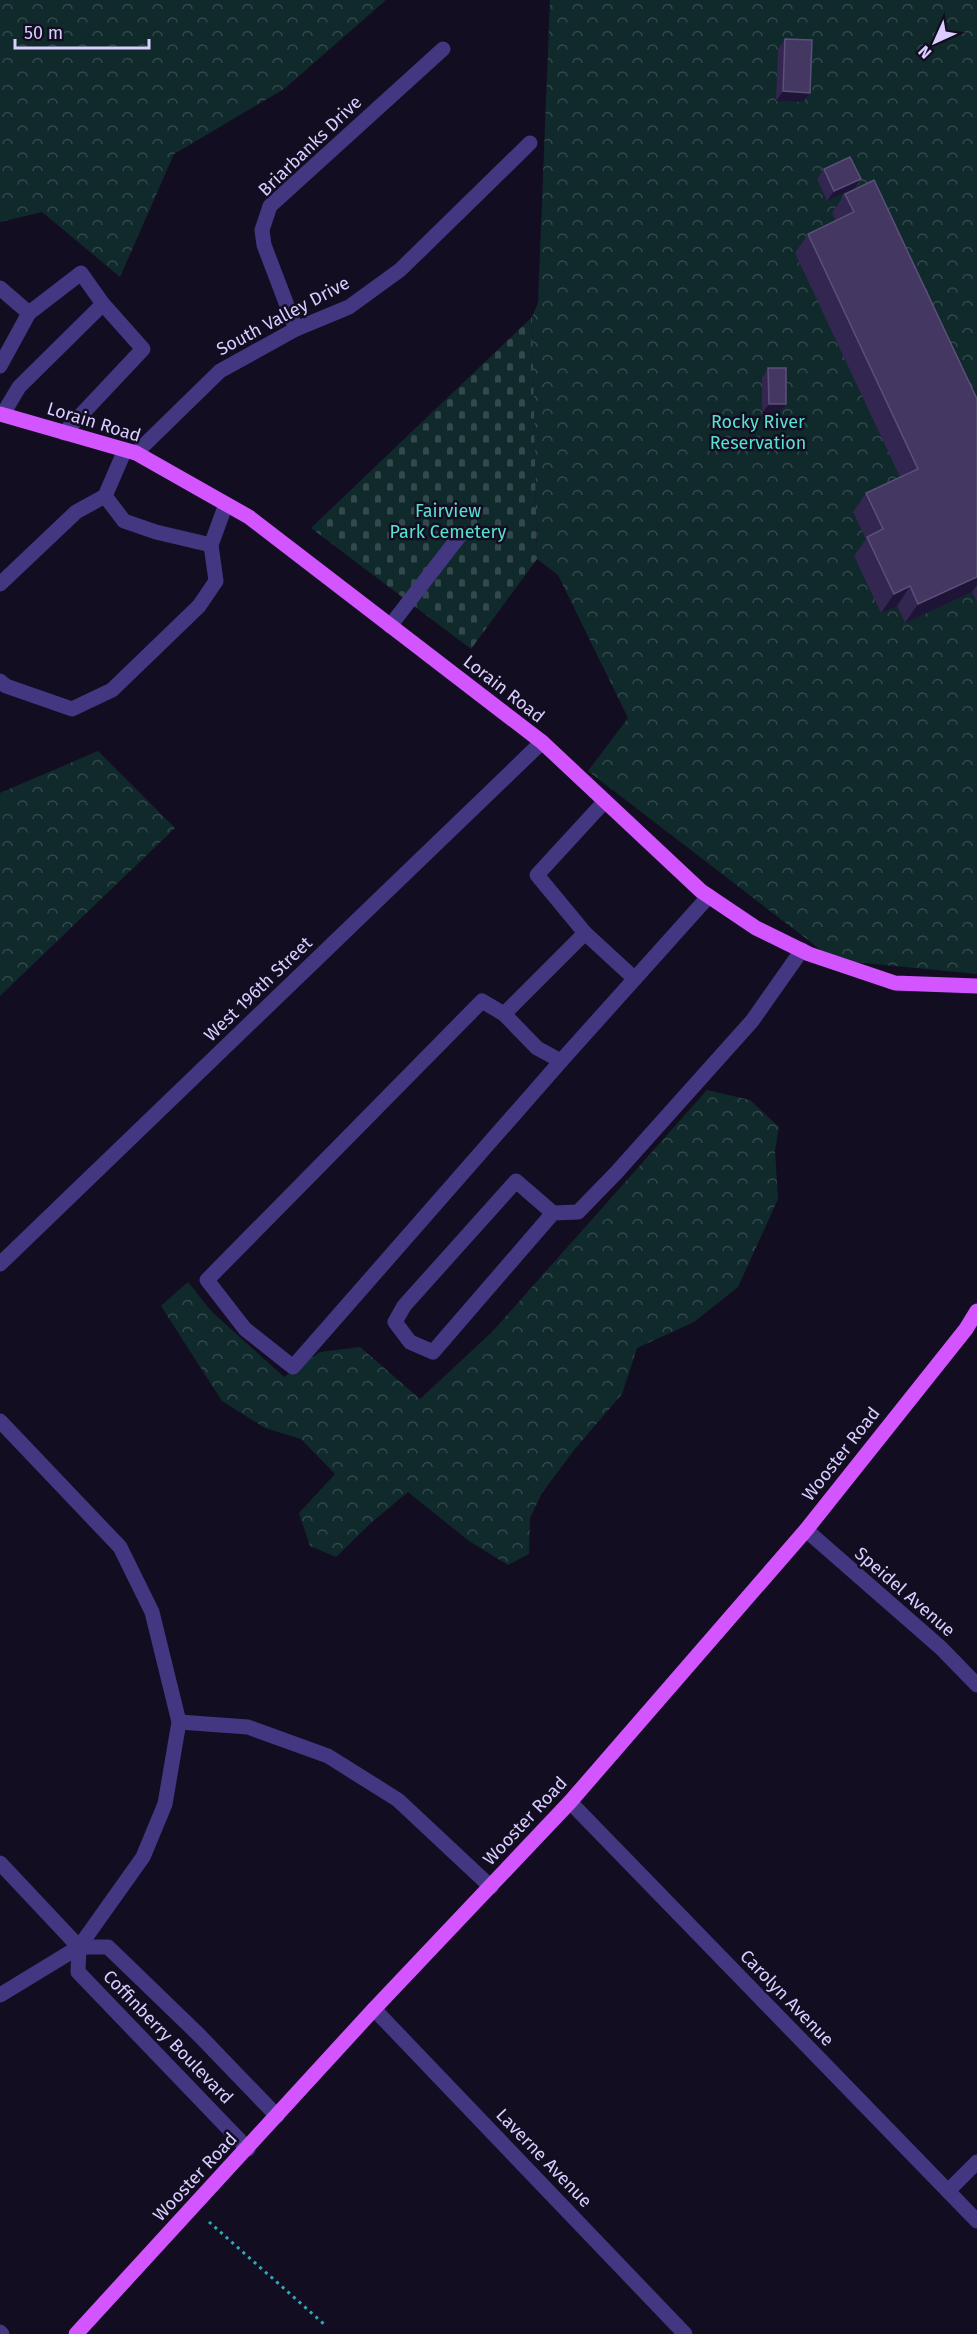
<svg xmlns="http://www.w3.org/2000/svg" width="977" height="2334" font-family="'Fira Sans',sans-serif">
<defs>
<pattern id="forest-crowns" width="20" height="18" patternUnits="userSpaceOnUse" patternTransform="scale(1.5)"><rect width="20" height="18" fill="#102a2c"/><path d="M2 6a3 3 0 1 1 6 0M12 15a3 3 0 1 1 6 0" fill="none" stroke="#32484c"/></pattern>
<pattern id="cemetery-stones" width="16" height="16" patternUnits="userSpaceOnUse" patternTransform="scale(1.5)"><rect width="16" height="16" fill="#102a2c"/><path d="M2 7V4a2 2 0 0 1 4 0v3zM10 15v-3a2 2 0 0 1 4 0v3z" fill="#32484c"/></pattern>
</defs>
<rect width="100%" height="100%" fill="#130d22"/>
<g fill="url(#forest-crowns)">
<path d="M0 0H386L284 89 174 154 120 277 42 212 0 222Z"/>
<path d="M550 0H977V974L834 960 588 771 628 718 558 575 537 559 532 317 538 303Z"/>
<path d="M98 751 175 828 0 996V793Z"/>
<path d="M707 1090 750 1100 779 1127 775 1151 778 1199 738 1287 694 1322 637 1348 622 1394 574 1450 542 1493 530 1518 529 1554 508 1565 469 1541 408 1492 372 1522 336 1557 310 1546 299 1513 335 1474 301 1439 265 1428 222 1401 161 1306 188 1282 212 1312 284 1377 320 1352 360 1347 420 1399 492 1332Z"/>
</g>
<path fill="url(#cemetery-stones)" d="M532 317 537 559 471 649 311 528Z"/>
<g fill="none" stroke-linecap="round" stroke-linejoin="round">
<path stroke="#2cadb5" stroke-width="3" stroke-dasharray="3 4.5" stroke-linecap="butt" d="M209 2222 324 2324"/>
<g stroke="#433782" stroke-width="15">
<path d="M0 288 29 313 0 366"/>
<path d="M29 313 81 273 103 304 143 349 64 433"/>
<path d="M296 329 264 245 262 230 270 206 443 49"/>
<path d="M3 414 19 387 103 304"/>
<path d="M136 453 220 371 296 329 349 307 400 270 530 143"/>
<path d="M105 496 124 521 156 532 211 545"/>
<path d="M0 584 76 512 105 496 125 450"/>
<path d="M390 626 461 534"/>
<path d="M0 681 6 686 72 709 112 690 199 606 216 581 211 545 226 504"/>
<path d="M585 933 537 875 605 801"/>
<path d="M635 979 585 933 504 1014 537 1048 561 1061 709 896"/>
<path d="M504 1014 482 1001 207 1280 245 1329 293 1367 561 1061"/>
<path d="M553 1213 516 1181 404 1306 395 1322 410 1342 433 1352 553 1213 578 1212 616 1173 752 1021 802 950"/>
<path d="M0 1264 542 742"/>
<path d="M0 1421 120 1547 152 1612 179 1722 165 1804 143 1857 79 1947 0 1995"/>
<path d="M806 1530 941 1648 977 1685"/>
<path d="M179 1722 248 1727 328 1756 398 1800 491 1887"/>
<path d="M570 1802 977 2221"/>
<path d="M0 1863 79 1947H108L199 2035 277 2116"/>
<path d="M79 1947 78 1972 248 2149"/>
<path d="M374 2009 685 2334"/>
<path d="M948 2191 977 2162"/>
<path d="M0 2332 2 2334"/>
</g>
<g stroke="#d355ff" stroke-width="15">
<path d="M0 414 136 453 249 517 542 742 701 891 756 928 809 954 895 983 977 986"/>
<path d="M76 2334 374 2009 570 1802 806 1530 966 1329 977 1311"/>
</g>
</g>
<g fill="#332650">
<path d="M785 39 803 102 776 101 778 49Z"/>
<path d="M824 169 861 179 854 189 827 201 817 179Z"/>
<path d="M845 194 977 399V602L972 592 905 623 897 606 881 613 854 556 866 539 853 512 866 493 900 477 795 253 808 234 836 221 832 213Z"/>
<path d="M768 368 786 404 779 413H762V378Z"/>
</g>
<g fill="#1e1436">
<path d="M783 91 810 93 803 102 776 101Z"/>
<path d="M861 179 854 189 827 201 834 191Z"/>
<path d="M769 404H786L779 413H762Z"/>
<path d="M977 577V585L972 592 905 623 918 604Z"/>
<path d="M910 586 897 606 881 613 894 594Z"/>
</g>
<g fill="#443863" stroke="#5c4f7b" stroke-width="1.5">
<path d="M785 39 812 40 810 93 783 91Z"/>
<path d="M850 157 861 179 834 191 824 169Z"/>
<path d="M874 180 977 399V577L918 604 910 586 894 594 867 537 883 529 866 493 918 469 808 234 854 212 845 194Z"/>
<path d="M768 368H786V404H769Z"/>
</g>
<g text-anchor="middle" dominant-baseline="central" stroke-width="5" stroke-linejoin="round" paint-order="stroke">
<g font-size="18" fill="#d9ceff" stroke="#130d22">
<text transform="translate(310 146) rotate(-44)">Briarbanks Drive</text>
<text transform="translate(283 316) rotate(-28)">South Valley Drive</text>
<text transform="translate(94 422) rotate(17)">Lorain Road</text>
<text transform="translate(504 689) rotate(38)">Lorain Road</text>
<text transform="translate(258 989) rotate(-44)">West 196th Street</text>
<text transform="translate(841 1454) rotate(-52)">Wooster Road</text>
<text transform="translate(905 1592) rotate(41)">Speidel Avenue</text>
<text transform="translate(525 1821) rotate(-47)">Wooster Road</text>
<text transform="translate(787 1998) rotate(46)">Carolyn Avenue</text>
<text transform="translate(168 2037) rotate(46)">Coffinberry Boulevard</text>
<text transform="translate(544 2158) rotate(46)">Laverne Avenue</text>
<text transform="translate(195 2177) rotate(-47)">Wooster Road</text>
</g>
<g font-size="18" fill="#58e1ce" stroke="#130d22">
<text x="758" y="422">Rocky River<tspan x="758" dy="21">Reservation</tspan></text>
<text x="448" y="511">Fairview<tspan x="448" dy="21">Park Cemetery</tspan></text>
</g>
</g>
<g transform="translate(935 42) rotate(225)" stroke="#130d22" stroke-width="4.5" paint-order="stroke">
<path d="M0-4.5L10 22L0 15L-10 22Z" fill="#d9ceff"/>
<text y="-9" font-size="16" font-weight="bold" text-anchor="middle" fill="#d9ceff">N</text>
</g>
<path d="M15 39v9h134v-9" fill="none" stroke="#d9ceff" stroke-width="3"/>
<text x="24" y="39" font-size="18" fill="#d9ceff" stroke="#130d22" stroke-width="4.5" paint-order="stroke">50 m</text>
</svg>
